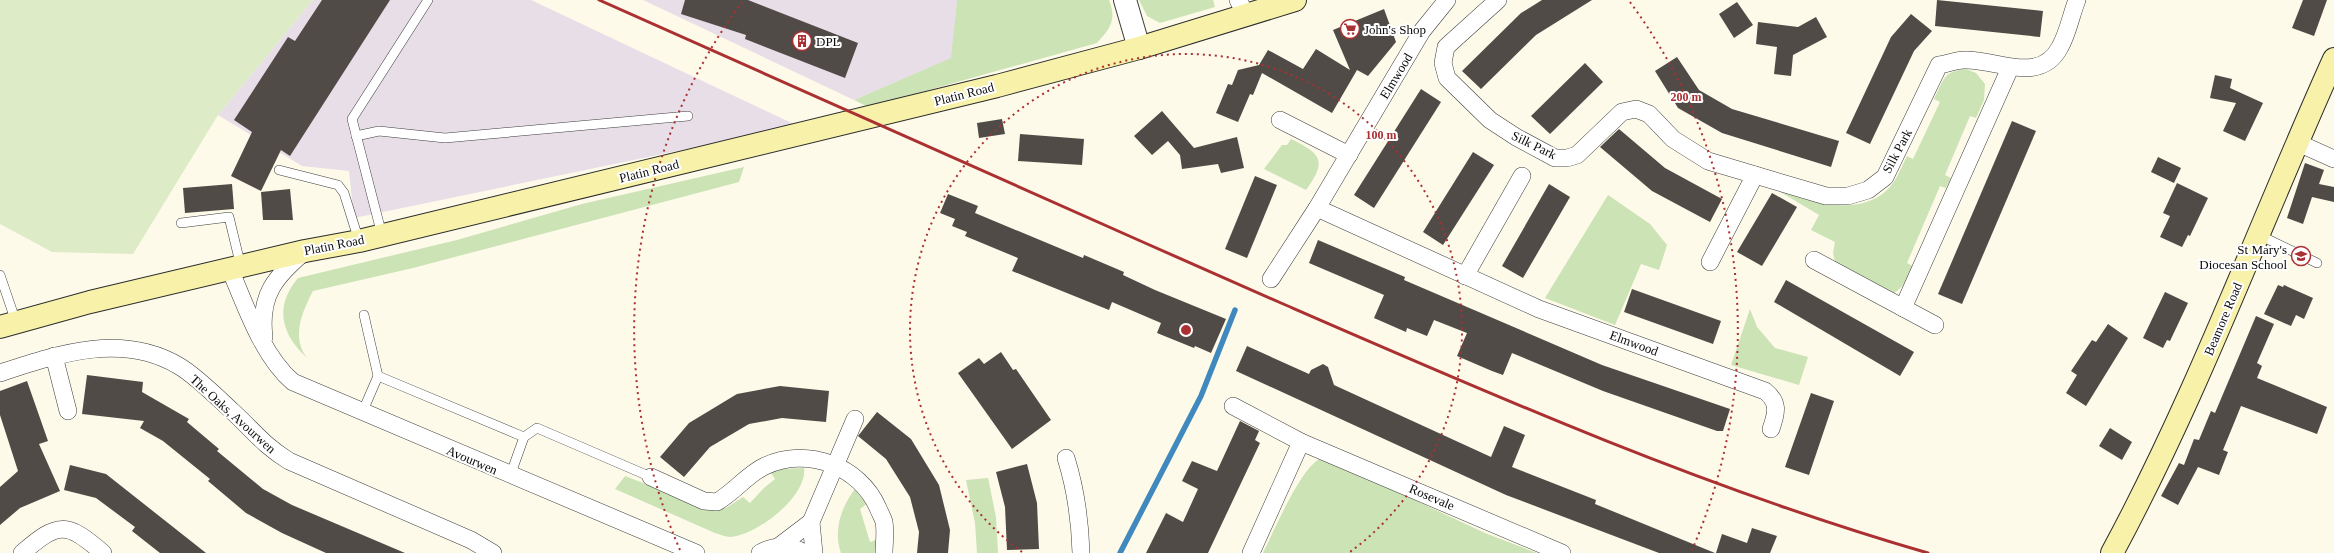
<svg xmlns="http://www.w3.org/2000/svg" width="2334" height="553" font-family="Georgia,serif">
<rect width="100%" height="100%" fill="#fdfae9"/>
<g fill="#e8dee8">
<path d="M313 0H531L798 126 354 218 349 171 302 166 218 115Z"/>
<path d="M643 0H957L952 58 854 100Z"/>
</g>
<g fill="#cce3b6">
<path d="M957 0H1109C1117 20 1110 29 1097 43L868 107 854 100 951 58Z"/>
<path d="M1139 0H1213L1215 7 1160 23 1147 16Z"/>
<path d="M1966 69 1976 73 1985 84 1984 100 1976 118 1970 116 1945 175 1951 178 1946 188 1940 186 1907 263 1913 266C1908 278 1904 287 1893 294L1835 262 1833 253 1835 242 1811 230 1819 215 1777 190C1810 200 1855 218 1886 191 1896 182 1901 168 1907 156L1913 159 1940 102 1934 99C1944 80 1943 71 1966 69Z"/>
<path d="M1291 139C1322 154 1327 161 1306 190L1264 169 1282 145H1287Z"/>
<path d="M744 167 739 182 413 268 313 291C302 312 291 337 307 358 281 334 274 307 298 278L457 240 582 204Z"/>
<path d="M1608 195 1650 224 1667 245 1659 270 1641 264 1615 325 1545 298Z"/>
<path d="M1750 309 1757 327 1775 348 1808 357 1799 385 1731 365Z"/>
<path d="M1320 459 1333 462 1485 533 1537 553H1263C1273 533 1301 467 1320 459Z"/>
<path d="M804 468C808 496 756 536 730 537 726 537 719 534 715 533L615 489 625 476 710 509 726 508 743 497 750 503 764 488 775 479 771 473 782 469Z"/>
<path d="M988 478 996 517 998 553H977L975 523 966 480Z"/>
<path d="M855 489 868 503 860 509 870 542 876 540V553H841C833 531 841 507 855 489Z"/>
</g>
<path fill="#deebc7" d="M0 0H313L218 115 133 254 52 252 0 224Z"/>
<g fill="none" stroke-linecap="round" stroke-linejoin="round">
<path stroke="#4089bf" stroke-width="5.5" d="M1120 553 1201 396 1235 310"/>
</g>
<g fill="#514b47">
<path d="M322 0H390L290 156 281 150 261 191 231 176 252 132 234 120 288 37 295 41Z"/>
<path d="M685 0H748L858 43 845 78 745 39 746 35 681 14Z"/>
<path d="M1542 0H1592L1536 35 1481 89 1462 71 1521 13Z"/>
<path d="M1937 0 2043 11 2040 37 1935 26Z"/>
<path d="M2303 0H2327L2314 36 2292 28Z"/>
<path d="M1737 2 1753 25 1734 38 1719 14Z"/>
<path d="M1384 9 1396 42 1368 76 1357 70 1332 113 1262 73 1253 95 1250 94 1238 122 1216 113 1228 84 1232 85 1238 70 1259 65 1268 50 1303 69 1316 49 1350 70 1333 30Z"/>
<path d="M1911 14 1932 31 1914 51 1870 144 1846 133 1891 37Z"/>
<path d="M1816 17 1827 37 1793 55 1791 76 1774 74 1777 47 1756 44 1758 22 1798 27Z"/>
<path d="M1677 57 1699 90 1732 109 1839 141 1831 167 1722 133 1678 108 1655 71Z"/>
<path d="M1585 63 1603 82 1550 134 1531 116Z"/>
<path d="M2215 75 2232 79 2230 88 2263 103 2245 141 2223 131 2236 103 2210 98Z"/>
<path d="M1421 89 1441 102 1374 208 1354 195Z"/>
<path d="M1162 111 1194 148 1237 137 1244 168 1221 173 1218 164 1182 169 1180 155 1168 141 1152 155 1134 136Z"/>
<path d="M1002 119 1005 134 979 138 977 123Z"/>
<path d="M2012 121 2036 131 1962 304 1938 294Z"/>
<path d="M1619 129 1665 168 1722 199 1710 222 1652 191 1600 147Z"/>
<path d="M1020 134 1084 139 1082 165 1018 161Z"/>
<path d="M1473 152 1494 165 1443 245 1423 232Z"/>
<path d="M2158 157 2181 168 2174 183 2151 172Z"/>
<path d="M2305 163 2324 170 2319 184 2334 187V202L2312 197 2303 224 2287 218Z"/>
<path d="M1255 176 1277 185 1247 258 1225 249Z"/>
<path d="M2177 183 2208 198 2190 236 2188 235 2182 247 2160 237 2170 216 2163 213Z"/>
<path d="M232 184 234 209 185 213 183 188Z"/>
<path d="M1549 184 1570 197 1523 278 1502 266Z"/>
<path d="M290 189 293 220H263L261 192Z"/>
<path d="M1772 193 1797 207 1762 266 1737 252Z"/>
<path d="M948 194 978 206 975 213 1083 258 1084 255 1124 272 1123 275 1155 290 1226 319 1211 353 1195 346 1194 348 1157 333 1161 323 1112 302 1109 310 1012 271 1018 258 965 236 967 232 952 226 955 219 940 213Z"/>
<path d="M1318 240 1405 277 1404 280 1602 365 1730 409 1723 431H1717L1603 391 1512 353 1503 375 1492 371 1457 356 1467 333 1434 320 1427 336 1407 328 1406 332 1374 318 1384 295 1309 263Z"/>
<path d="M1786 280 1914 352 1900 376 1774 302Z"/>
<path d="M2278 285 2283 287 2284 285 2313 298 2304 319 2296 315 2291 326 2264 314Z"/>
<path d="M1632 289 1721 321 1713 344 1624 312Z"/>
<path d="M2165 292 2188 303 2170 341 2167 340 2163 348 2143 338Z"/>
<path d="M2256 316 2274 324 2257 363 2262 366 2257 378 2327 407 2317 434 2241 406 2223 450 2228 452 2219 475 2198 467 2178 505 2161 496 2179 463 2184 465 2194 439 2199 440 2211 411 2215 413Z"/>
<path d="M2108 324 2128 338 2086 406 2066 393 2077 375 2071 371 2092 340 2096 342Z"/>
<path d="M1247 346 1309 374 1311 370 1323 364 1328 367 1334 385 1491 457 1504 426 1525 435 1512 467 1596 500 1595 504 1715 553H1659L1506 495 1236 371Z"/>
<path d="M1001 352 1013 370 1016 369 1051 420 1012 449 958 373 979 358 984 364Z"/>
<path d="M87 375 143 382 142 392 189 419 187 422 219 449 217 451 263 489 292 505 405 553H326L282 533 246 513 208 481 210 479 163 441 140 428 144 421 82 414Z"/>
<path d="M27 381 48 441 39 444 60 491 20 508 0 525V487L18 471 0 415V391Z"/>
<path d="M780 386 829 391 826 422 782 418 749 424 710 447 684 477 660 457 689 423 737 394Z"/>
<path d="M1811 393 1834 401 1809 475 1785 467Z"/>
<path d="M877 412 911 439 939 485 950 530 948 553H917L919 532 910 497 886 459 858 436Z"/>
<path d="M1240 421 1259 431 1255 440 1260 443 1208 553H1146L1166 513 1183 522 1198 489 1182 481 1192 461 1217 471Z"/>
<path d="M2110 428 2132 442 2122 460 2099 446Z"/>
<path d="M1027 464 1037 503 1039 549 1007 550 1005 507 996 472Z"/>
<path d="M70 465 106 474 206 553H160L132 531 135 527 96 498 64 490Z"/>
<path d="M1752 528 1777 536 1770 553H1716L1722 534 1747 543Z"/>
</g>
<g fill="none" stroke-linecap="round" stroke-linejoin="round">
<g stroke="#3d3d3d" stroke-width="10">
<g id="service">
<path d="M356 136 379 131 445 138 688 116"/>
<path d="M279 170 338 185 344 193 359 241"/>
<path d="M181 223 229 217 241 267"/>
<path d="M382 235 352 119 428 0"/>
<path d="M2259 235 2317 263"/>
<path d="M0 275 16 322"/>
<path d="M364 315 378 376 524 437 510 476"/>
<path d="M362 413 378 376"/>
<path d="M524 437 537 428 651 477"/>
</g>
</g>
<g stroke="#3d3d3d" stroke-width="18">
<g id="minor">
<path d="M1238 0 1247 16"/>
<path d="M1498 0 1446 47 1443 63 1447 78 1490 120 1516 137 1555 158H1567L1577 155 1622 112 1636 109 1649 114 1673 139 1708 161 1826 196H1848L1868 190 1885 177 1939 65C1947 64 1956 60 1964 60 1994 58 2040 86 2060 47 2068 33 2071 15 2077 0"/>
<path d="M1280 120 1349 155"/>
<path d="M2296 142 2334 159"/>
<path d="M1317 208 1539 309 1765 391C1779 402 1777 412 1771 429"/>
<path d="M1814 260 1935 325"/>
<path d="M1710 262 1755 175"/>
<path d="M230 269C245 305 263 357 293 382L696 553"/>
<path d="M1465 276 1522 176"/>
<path d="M1271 279 1317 208 1422 31 1447 0"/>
<path d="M1903 308 2010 68"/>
<path d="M264 337C259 294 275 278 305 251"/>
<path d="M54 356 68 411"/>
<path d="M0 373C58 354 122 332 179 366 196 376 217 397 232 411 254 431 262 444 289 461L471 540 493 553"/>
<path d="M1233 406 1301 442 1562 553"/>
<path d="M1066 458C1076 490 1080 519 1081 553"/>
<path d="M651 477 704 501 717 502C734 492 748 474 765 466 807 446 860 466 878 508 880 513 883 518 884 522 886 532 884 543 884 553"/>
<path d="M778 547 811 522"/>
<path d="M22 553C58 522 66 521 103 553"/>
<path d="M760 553C774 545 790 544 804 553"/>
<path d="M814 553 811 522 855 419"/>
<path d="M1251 553 1301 442"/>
</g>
</g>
<g stroke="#3d3d3d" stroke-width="24">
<path id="tertiary" d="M1125 0 1139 48"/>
</g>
<g stroke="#2c2c2c" stroke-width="24">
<g id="secondary">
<path d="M0 327 90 302 305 251 359 241 997 86 1139 48 1295 0"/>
<path d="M2112 553C2198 394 2260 223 2334 59"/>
</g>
</g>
<use href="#service" stroke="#fff" stroke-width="9"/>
<use href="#minor" stroke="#fff" stroke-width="17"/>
<use href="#tertiary" stroke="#fff" stroke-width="22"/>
<use href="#secondary" stroke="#f7f1a9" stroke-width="22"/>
<path stroke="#ab3032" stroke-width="3" d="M599 0C826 100 1053 203 1281 303 1492 395 1706 489 1928 553"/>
</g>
<g fill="none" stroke="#ab3032" stroke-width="2" stroke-dasharray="2 4">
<path d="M1022 552A276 276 0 1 1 1350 552"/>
<path d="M680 550A552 552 0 0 1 742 2M1630 2A552 552 0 0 1 1692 550"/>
</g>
<defs>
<g id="supermarket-ring" transform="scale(1)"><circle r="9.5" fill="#fff" stroke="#ab3032" stroke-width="1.5"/><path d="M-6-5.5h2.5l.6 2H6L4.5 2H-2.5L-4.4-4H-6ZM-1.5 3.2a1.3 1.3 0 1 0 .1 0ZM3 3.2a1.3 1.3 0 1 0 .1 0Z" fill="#ab3032"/></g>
<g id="building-ring" transform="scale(1)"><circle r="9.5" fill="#fff" stroke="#ab3032" stroke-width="1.5"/><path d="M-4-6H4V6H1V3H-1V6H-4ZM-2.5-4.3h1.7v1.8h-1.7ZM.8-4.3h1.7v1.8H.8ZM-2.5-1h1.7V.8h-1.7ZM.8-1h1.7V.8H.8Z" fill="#ab3032"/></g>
<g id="school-ring" transform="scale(1)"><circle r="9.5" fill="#fff" stroke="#ab3032" stroke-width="1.5"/><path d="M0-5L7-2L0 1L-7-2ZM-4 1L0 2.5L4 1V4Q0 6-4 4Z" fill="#ab3032"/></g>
</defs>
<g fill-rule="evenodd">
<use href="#supermarket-ring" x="1350" y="29"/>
<use href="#building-ring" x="802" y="41"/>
<use href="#school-ring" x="2301" y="256"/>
</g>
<g text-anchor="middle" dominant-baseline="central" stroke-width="4" stroke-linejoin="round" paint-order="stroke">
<g font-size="13" fill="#0a0a0a" stroke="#fff" text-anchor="start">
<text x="1364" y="29">John's Shop</text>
<text x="816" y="41">DPL</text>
<text x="2287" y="249" text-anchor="end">St Mary's<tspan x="2287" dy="15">Diocesan School</tspan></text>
</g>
<g font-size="13" fill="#0a0a0a" stroke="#fff">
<text transform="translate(1396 76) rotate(-59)">Elmwood</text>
<text transform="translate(964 94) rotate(-14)">Platin Road</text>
<text transform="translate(1534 145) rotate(26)">Silk Park</text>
<text transform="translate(1897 151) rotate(-62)">Silk Park</text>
<text transform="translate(649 171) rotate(-14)">Platin Road</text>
<text transform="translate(334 245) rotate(-11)">Platin Road</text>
<text transform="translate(2223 319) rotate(-67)">Beamore Road</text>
<text transform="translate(1634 343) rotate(20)">Elmwood</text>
<text transform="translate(233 414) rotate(42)">The Oaks, Avourwen</text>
<text transform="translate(472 460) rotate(23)">Avourwen</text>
<text transform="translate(1432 497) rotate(23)">Rosevale</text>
</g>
</g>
<circle cx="1186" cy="330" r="6" fill="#ab3032" stroke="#fff" stroke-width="2"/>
<g font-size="12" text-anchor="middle" font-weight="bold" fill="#ab3032" stroke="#fff" stroke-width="4" stroke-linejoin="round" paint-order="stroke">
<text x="1686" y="101">200 m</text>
<text x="1381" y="139">100 m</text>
</g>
</svg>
